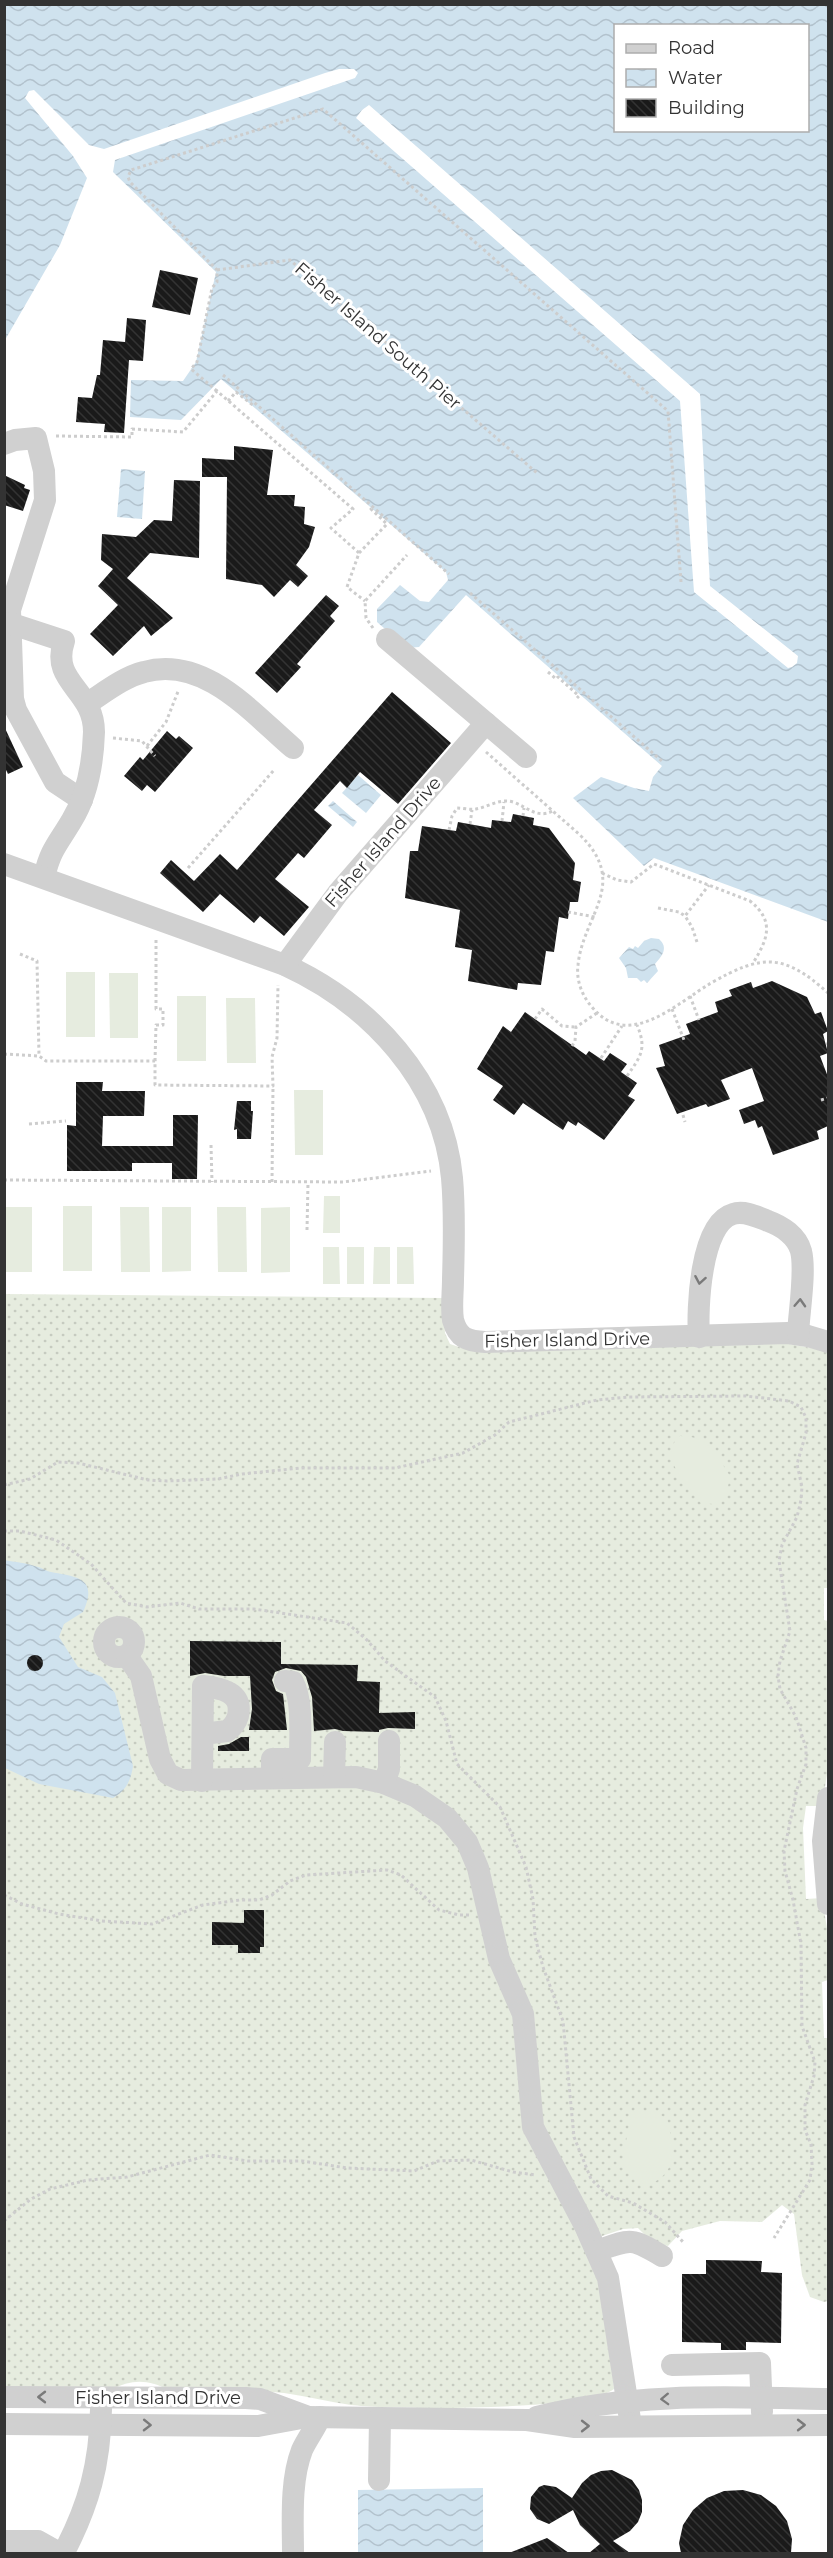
<svg xmlns="http://www.w3.org/2000/svg" width="833" height="2558" font-family="Montserrat,sans-serif">
<defs>
<pattern id="grass-dots" width="8" height="8" patternUnits="userSpaceOnUse" patternTransform="scale(1.5)"><rect width="8" height="8" fill="#e6ecdf"/><path d="M2 2h.1M6 6h.1" fill="none" stroke="#c6cbc0" stroke-width="1.8" stroke-linecap="round"/></pattern>
<pattern id="water-waves" width="16" height="10" patternUnits="userSpaceOnUse" patternTransform="scale(1.5)"><rect width="16" height="10" fill="#cfe2ee"/><path d="M0 5q4-4 8 0t8 0" fill="none" stroke="#b2c2cd"/></pattern>
<pattern id="building-back-hatch" width="6" height="6" patternUnits="userSpaceOnUse" patternTransform="scale(1.5)"><rect width="6" height="6" fill="#1a1a1a"/><path d="M-1 5l2 2M0 0l6 6M5-1l2 2" fill="none" stroke="#333"/></pattern>
</defs>
<rect width="100%" height="100%" fill="#fff"/>
<path fill="url(#grass-dots)" d="M5 1294 443 1298 445 1333 450 1344 465 1349 767 1340 828 1351V1588H824V1620L828 1621V1768L822 1806H806L803 1828 806 1899 822 1898 828 1934V1980L822 1982 824 2038H828V2301L824 2302 810 2297 802 2275 794 2214 782 2205 762 2222 720 2221 682 2231 668 2246 652 2242 638 2228 623 2229 602 2236 614 2389C586 2411 393 2410 351 2405 329 2402 306 2396 284 2393 246 2389 207 2391 169 2390 148 2379 131 2379 111 2390H5Z"/>
<g fill="#e6ecdf">
<rect x="66" y="972" width="29" height="65"/>
<path d="M109 973H138V1038H110Z"/>
<rect x="177" y="996" width="29" height="65"/>
<path d="M226 998H255L256 1063H227Z"/>
<path d="M294 1090H323V1155H295Z"/>
<path d="M324 1196H340V1233H323Z"/>
<rect x="63" y="1206" width="29" height="65"/>
<rect x="5" y="1207" width="27" height="65"/>
<path d="M120 1207H149L150 1272H121Z"/>
<path d="M162 1207H191V1271L162 1272Z"/>
<path d="M217 1207H246L247 1272H218Z"/>
<path d="M290 1207V1272L261 1273V1208Z"/>
<path d="M323 1247H339L340 1284H323Z"/>
<rect x="347" y="1247" width="17" height="37"/>
<path d="M374 1247H390V1284H373Z"/>
<path d="M397 1247H413L414 1284H397Z"/>
<path d="M680 1436C709 1436 716 1454 730 1476L726 1497 713 1504 701 1503C688 1485 656 1456 680 1436Z"/>
<path d="M638 2110 657 2113 667 2119C670 2132 674 2145 672 2158 670 2175 650 2192 634 2179 629 2175 625 2168 622 2163L630 2120Z"/>
</g>
<g fill="url(#water-waves)" fill-rule="evenodd">
<path d="M5 5H828V922L654 858 644 866 573 798 601 777 634 788 649 791 653 777 662 766 466 595 419 647 407 648 377 622V609L400 585 420 601 429 602 448 580 446 572 221 379 181 420 130 417 131 380 183 381 196 362 216 272 113 172 115 160 355 78 358 73 354 69H339L325 73 104 149 89 145 34 90 29 91 25 98 73 156 87 178 60 245 5 340ZM616 26H808V130H616Z"/>
<path d="M121 469 145 471 142 519 117 517Z"/>
<path d="M358 775 381 795 366 813 342 793Z"/>
<path d="M333 801 357 822 353 827 328 806Z"/>
<path d="M651 938 659 939C669 948 662 956 655 964L658 971 647 983 644 980 641 982 637 978H628L626 968 619 958 629 947 633 949 635 946 638 948 644 941Z"/>
<path d="M4 1560C15 1562 27 1563 38 1567 42 1568 46 1571 51 1572 76 1577 99 1577 83 1612L64 1624 59 1637 78 1667 102 1677 115 1693 133 1766C131 1780 126 1791 113 1798L39 1784 5 1768Z"/>
<path d="M483 2488V2553H358V2490Z"/>
</g>
<path fill="#fff" d="M369 105 700 394 710 586 798 656 797 663 792 667 788 668 694 592 680 401 356 118 362 110Z"/>
<g fill="url(#building-back-hatch)">
<path d="M160 270 198 278 190 315 152 307Z"/>
<path d="M127 318 146 320 143 361 129 360 124 433 104 432 105 424 76 422 78 397 92 398 97 375H100L103 340 125 342Z"/>
<path d="M234 446 273 450 267 495H295L294 506 305 507 304 524 315 527 309 547 296 565 308 576 298 587 290 580 274 597 262 585 226 579 227 477H202V458L234 460Z"/>
<path d="M4 475 25 485 24 488 30 490 23 511 4 505Z"/>
<path d="M174 480 200 481 199 558 150 553 127 578 173 618 151 636 144 626 113 656 90 634 118 605 98 586 113 569 101 560 102 534 136 537 154 520 172 521Z"/>
<path d="M326 595 339 606 330 616 335 621 297 664 301 667 277 693 255 673Z"/>
<path d="M392 692 451 743 398 804 360 772 347 788 340 781 314 810 332 825 304 858 298 853 275 879 309 907 284 936 260 916 254 923 220 894 203 912 160 873 171 860 194 881 220 854 237 870Z"/>
<path d="M4 726 23 767 8 774 4 766Z"/>
<path d="M167 731 176 739 179 736 193 748 155 792 147 785 142 791 124 776 140 757 143 760Z"/>
<path d="M513 814 534 818 533 825 549 828 575 863 573 880 581 882 578 902H570L568 919 559 917 554 952 546 951 541 985 518 983 517 990 468 981 472 950 455 947 460 910 405 898 410 851H418L422 826 456 831 458 822 491 828 492 820 511 822Z"/>
<path d="M772 981 807 997 815 1014 821 1012 828 1031 823 1034 828 1053 820 1056 828 1077V1126L817 1131 819 1139 773 1155 762 1126 758 1128 755 1120 744 1124 739 1110 764 1101 752 1068 721 1080 730 1099 708 1107 706 1104 677 1114 656 1068 665 1066 659 1045 690 1034 686 1024 718 1012 715 1002 732 996 729 990 751 982 753 988Z"/>
<path d="M525 1012 586 1055 589 1051 604 1061 610 1053 627 1064 621 1072 637 1083 628 1096 635 1100 604 1140 578 1122 576 1126 568 1121 563 1130 523 1103 514 1115 493 1100 503 1086 477 1069 503 1026 511 1032Z"/>
<path d="M76 1082H103L102 1091H145L144 1116H103L102 1146H173V1115H198L197 1179H172V1163H132V1171H67V1125L76 1126Z"/>
<path d="M237 1101H251V1111H253L251 1139H237V1129L234 1130Z"/>
<path d="M190 1641 281 1642V1664L358 1665 357 1681 380 1682 379 1713 415 1712V1729L388 1728 379 1730V1732L343 1731 335 1729 314 1731 312 1697 306 1677 301 1671 286 1668 275 1672 272 1680 276 1691 283 1694 287 1730H249L252 1709 250 1676H224L205 1673 190 1676Z"/>
<circle cx="35" cy="1663" r="8"/>
<path d="M241 1737H249V1751H218V1746L229 1744Z"/>
<path d="M244 1910H264V1947H260V1953H238V1945H212V1922L244 1923Z"/>
<path d="M706 2260 762 2261 761 2272 782 2273 781 2343 746 2342V2350H721V2343L682 2342V2274H706Z"/>
<path d="M612 2470 632 2480 639 2490 642 2500V2512L638 2522 630 2531 613 2541 630 2553H589L600 2544 580 2525 573 2510 549 2524 537 2519 530 2509 531 2497 539 2487 544 2485 556 2487 572 2498 582 2483 591 2475 601 2471Z"/>
<path d="M743 2490 761 2495 776 2506 787 2521 792 2539 791 2553H681L679 2543 683 2525 693 2510 707 2498 724 2491Z"/>
<path d="M547 2538 569 2553H509Z"/>
</g>
<g fill="none" stroke-linecap="round" stroke-linejoin="round">
<g stroke="#cdcdcd" stroke-width="3" stroke-dasharray="3 3" stroke-linecap="butt">
<path d="M217 270 290 260 537 473"/>
<path d="M223 375 449 574"/>
<path d="M217 391 191 369 197 362 212 288 217 282V270L130 182 128 177 131 170 323 109 668 411 681 582"/>
<path d="M228 401 236 392 254 406 255 405"/>
<path d="M56 436 132 437V429L183 432 217 391 353 509 331 528 359 553 347 587 365 601"/>
<path d="M359 553 387 524 371 509 373 507"/>
<path d="M470 593 663 762"/>
<path d="M373 628 366 618 365 601 407 555"/>
<path d="M548 672 556 679 558 677 579 696 577 698"/>
<path d="M113 738 142 741 155 756"/>
<path d="M147 746 166 722 179 689"/>
<path d="M486 752 580 835C630 884 583 915 578 965 576 980 582 996 592 1007 628 1051 676 1004 711 983 762 954 784 953 828 993"/>
<path d="M523 816 524 808"/>
<path d="M502 821 504 802"/>
<path d="M470 824 472 810"/>
<path d="M449 830 452 816 457 808C463 808 470 810 476 809 488 807 500 798 513 802 528 807 536 819 553 811"/>
<path d="M188 868 275 769"/>
<path d="M602 873 617 880 631 882 654 864 750 901C775 921 768 939 753 963"/>
<path d="M658 908 679 912 685 916"/>
<path d="M568 912 595 917"/>
<path d="M697 942 692 927 685 916 709 885"/>
<path d="M20 954 37 961 39 1056"/>
<path d="M690 996 699 1020"/>
<path d="M672 1009 684 1040"/>
<path d="M535 1019 542 1009 562 1026 576 1027"/>
<path d="M826 1044H828"/>
<path d="M572 1046 575 1041 576 1027 597 1013"/>
<path d="M4 1054 39 1056 46 1061H155V1085L273 1086 272 1057 277 1038 278 985"/>
<path d="M601 1058 622 1026"/>
<path d="M155 1061 156 1025H163V1009H156V939"/>
<path d="M627 1076C641 1056 647 1049 637 1025"/>
<path d="M821 1100 828 1098"/>
<path d="M683 1115 685 1122"/>
<path d="M29 1124 66 1121"/>
<path d="M211 1145 212 1182"/>
<path d="M4 1180 343 1182 431 1171"/>
<path d="M272 1182 273 1086"/>
<path d="M307 1230 308 1183"/>
<path d="M4 1485 30 1479 58 1462 78 1463 148 1480 167 1481 218 1479 242 1474 300 1468H395L463 1453 495 1435 509 1422 597 1400 628 1397 746 1396 789 1401 801 1407 806 1418V1433L797 1464 802 1487 801 1500 797 1517 782 1545 779 1561 790 1631 780 1661 778 1676 780 1689 796 1717 806 1748V1764L797 1789 784 1851 785 1871 793 1900 801 1944 802 2026 815 2062 814 2076 805 2105V2130L811 2144 812 2164 810 2180 774 2238"/>
<path d="M4 1531H20L56 1540 91 1564 126 1603 147 1607 180 1603 199 1609H254L347 1623 367 1640 385 1661 435 1697 446 1721 457 1764 500 1807 526 1867 533 1899 535 1937 543 1967 563 2021 574 2137 591 2179 608 2196 633 2203 665 2222 684 2243"/>
<path d="M4 1895 22 1904 59 1914 102 1921 152 1924 203 1905 240 1900H259L272 1895 290 1881 306 1875 387 1870 401 1875 439 1910 459 1915H470"/>
<path d="M4 2221 31 2199 50 2189 88 2180 127 2177 210 2155 248 2161H302L347 2168 414 2171 438 2161 471 2160 513 2172 536 2175"/>
</g>
<g stroke="#d0d0d0" stroke-width="22">
<path d="M4 444 15 440 36 438 44 471 45 500 10 610 13 699 16 710 55 782 82 800"/>
<path d="M9 623 64 641C50 683 94 689 94 732 93 763 88 794 72 820 58 844 51 848 44 877"/>
<path d="M387 639 526 757"/>
<path d="M88 703C105 692 124 677 144 672 204 655 252 713 293 748"/>
<path d="M4 864 285 965C370 1004 443 1081 452 1178 455 1211 454 1246 453 1279 453 1293 451 1307 453 1320 458 1338 467 1341 485 1342L788 1333 808 1336 828 1342"/>
<path d="M285 965 338 893 486 723"/>
<path d="M699 1337C697 1310 700 1223 733 1214 744 1210 758 1217 768 1221 782 1226 797 1236 801 1251 806 1271 799 1312 798 1334"/>
<circle cx="119" cy="1642" r="15"/>
<path d="M127 1656 141 1676 160 1759 168 1774 181 1780 356 1777 384 1783 415 1796 447 1818 467 1842 478 1868 499 1959 523 2014 533 2127 586 2228 608 2278 631 2426"/>
<path d="M334 1777 335 1742"/>
<path d="M272 1778V1759H300C300 1737 303 1701 293 1682L285 1681"/>
<path d="M202 1781 203 1689V1686C221 1688 243 1692 238 1716 236 1723 233 1727 227 1731L203 1734"/>
<path d="M384 1783 389 1769V1741"/>
<path d="M828 1798 823 1841 828 1904"/>
<path d="M597 2251C630 2239 631 2237 662 2256"/>
<path d="M672 2365 760 2363 762 2412"/>
<path d="M4 2397 246 2398 260 2399 306 2416"/>
<path d="M537 2417C632 2392 731 2397 828 2399"/>
<path d="M4 2424 258 2426 307 2417 527 2420 575 2427 828 2425"/>
<path d="M379 2480 380 2418"/>
<path d="M4 2541H38L61 2554"/>
<path d="M63 2554C89 2505 100 2464 101 2409"/>
<path d="M293 2554C293 2521 290 2481 302 2450 307 2439 315 2429 320 2417"/>
</g>
</g>
<defs><path id="oneway-chevron" d="M-2-3.5L2.5 0L-2 3.5" fill="none" stroke-width="1.6" stroke-linecap="round" stroke-linejoin="round" transform="scale(1.5)"/></defs>
<g stroke="#7a7a7a">
<use href="#oneway-chevron" transform="translate(700 1280) rotate(100)"/>
<use href="#oneway-chevron" transform="translate(800 1303) rotate(-87)"/>
<use href="#oneway-chevron" transform="translate(42 2397) rotate(180)"/>
<use href="#oneway-chevron" transform="translate(665 2399) rotate(178)"/>
<use href="#oneway-chevron" transform="translate(147 2425) rotate(1)"/>
<use href="#oneway-chevron" transform="translate(801 2425)"/>
<use href="#oneway-chevron" transform="translate(585 2426)"/>
</g>
<g text-anchor="middle" dominant-baseline="central" stroke-width="6" stroke-linejoin="round" paint-order="stroke">
<g font-size="18" fill="#333" stroke="#fff">
<text transform="translate(378 336) rotate(41)">Fisher Island South Pier</text>
<text transform="translate(383 842) rotate(-49)">Fisher Island Drive</text>
<text transform="translate(567 1340) rotate(-1)">Fisher Island Drive</text>
<text x="158" y="2398">Fisher Island Drive</text>
</g>
</g>
<rect width="833" height="2558" fill="none" stroke="#333333" stroke-width="12"/>
<rect x="614" y="24" width="195" height="108" fill="#ffffff" stroke="#adadad" stroke-width="1.5"/>
<rect x="626" y="44" width="30" height="9" fill="#d0d0d0" stroke="#adadad" stroke-width="1.5"/>
<text x="668" y="54" font-size="18" fill="#333333">Road</text>
<rect x="626" y="69" width="30" height="18" fill="url(#water-waves)" stroke="#adadad" stroke-width="1.5"/>
<text x="668" y="84" font-size="18" fill="#333333">Water</text>
<rect x="626" y="99" width="30" height="18" fill="url(#building-back-hatch)" stroke="#adadad" stroke-width="1.5"/>
<text x="668" y="114" font-size="18" fill="#333333">Building</text>
</svg>
